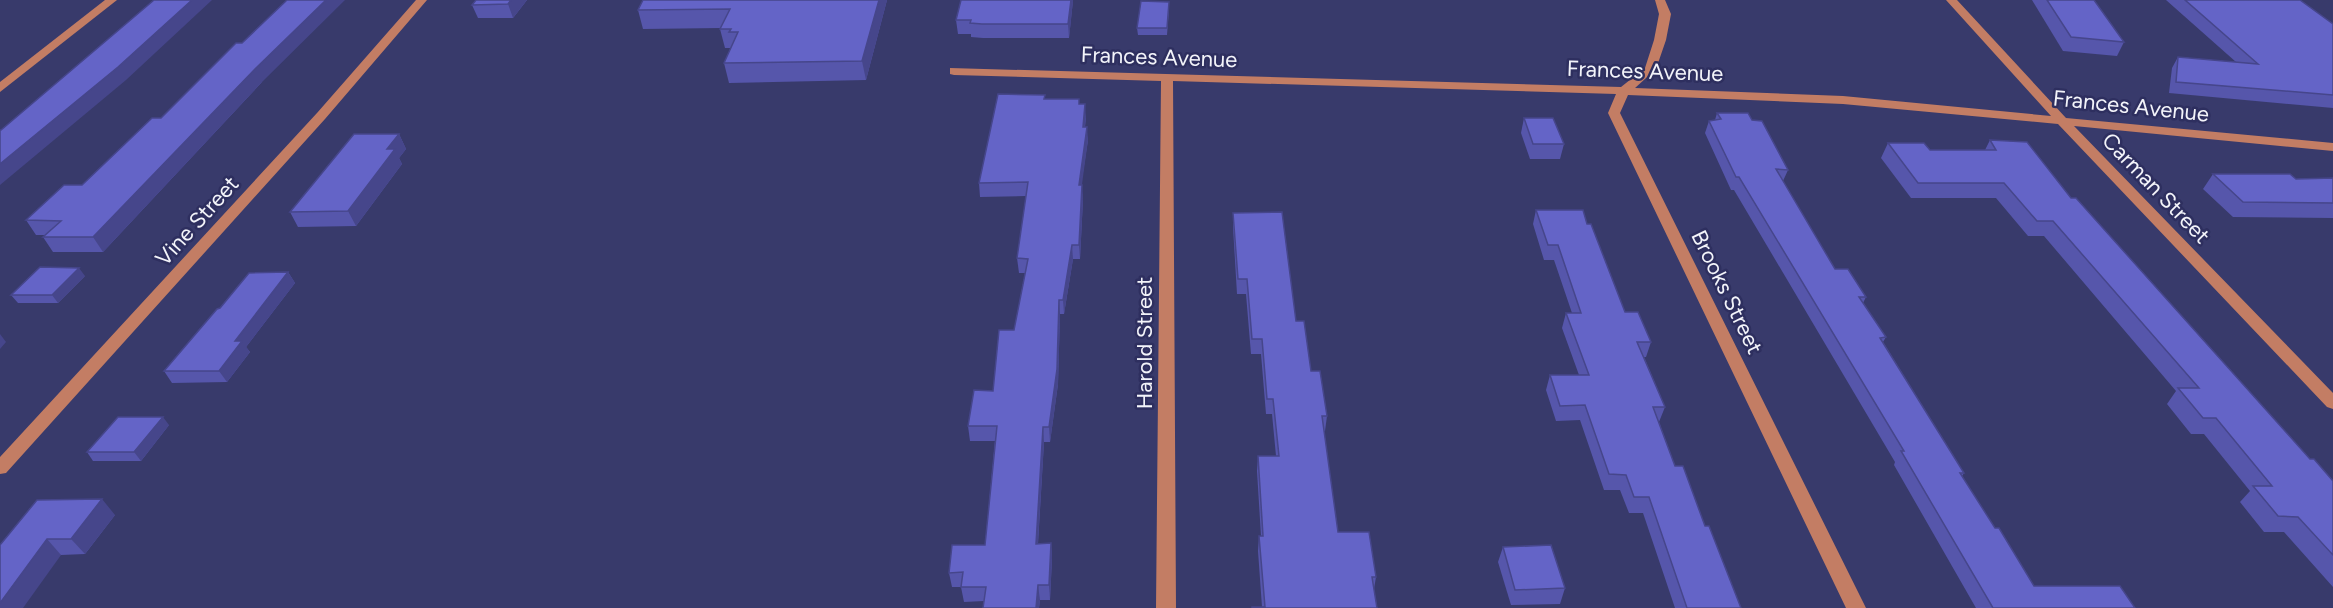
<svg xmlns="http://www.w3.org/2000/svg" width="2333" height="608" font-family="Figtree,sans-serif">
<rect width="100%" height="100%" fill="#383a6b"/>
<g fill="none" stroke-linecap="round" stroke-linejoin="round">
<g fill="#c37d64" fill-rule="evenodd">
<path d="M105 0H117L0 92V82Z"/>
<path d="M416 0H427L325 119 6 473 0 474V457L317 113Z"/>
<path d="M1655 0H1665L1671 14 1666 40 1656 69 1635 88 1843 96 2051 116 1946 0H1957L2066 118 2333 143V151L2074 126 2333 393V409L2327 407 2058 124 1843 104 1628 95 1620 113 1866 608H1846L1608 113 1616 94 1173 81 1176 608H1156L1161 81 954 75 950 74V68L1621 87 1645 68 1654 40 1659 14Z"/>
</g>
</g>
<g fill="#5656ab">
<path d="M476 0H527L513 18H478L472 5Z"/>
<path d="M887 0 866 80 729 83 724 63 731 48H725L720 29 721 28 643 29 638 10Z"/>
<path d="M961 0H1073L1069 38H983L971 37V34H958L956 20Z"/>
<path d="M2032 0H2094L2124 42 2117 56 2063 51Z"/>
<path d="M2166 0H2300L2333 24V108L2169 93 2172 68 2178 57 2236 62Z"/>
<path d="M1169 9 1167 35H1138L1137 28Z"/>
<path d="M262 82 103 252H53L43 237 46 235H36L26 220 82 185 161 118Z"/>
<path d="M1045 99 1079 104 1086 117 1085 127 1088 140 1081 185 1083 199 1080 259H1073L1064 314H1060L1058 384 1050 442H1044L1038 544 1051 543 1052 558 1050 600H1040L1039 608H983L984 601 964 602 961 587H952L949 573 985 545 995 441H970L968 426 993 391 1014 330 1025 273H1019L1017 258 1026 196 980 197 979 183Z"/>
<path d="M1717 113 1752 120 1788 170 1783 181 1835 269 1866 297 1863 303 1886 337 1883 342 1964 473 1962 476 1995 528 2034 586 2135 608H1976L1894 465 1895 462 1734 190H1731L1705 133 1709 121 1715 120Z"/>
<path d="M1524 118 1564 144 1560 159H1530L1521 133Z"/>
<path d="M399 134 406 149 399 158 402 164 356 226 298 227 290 212Z"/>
<path d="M1990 140 2071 198 2310 459 2333 481V587L2284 532H2264L2240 502 2250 491 2204 434H2191L2167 404 2176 391 2044 236H2028L1996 198H1911L1881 158 1888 143 1930 150H1985Z"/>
<path d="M2213 174 2296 179 2333 178V218L2233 217 2203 189Z"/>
<path d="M1536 210 1587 224 1625 312 1651 342 1646 357H1644L1665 407 1659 422 1675 466 1705 526 1741 608H1675L1643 513H1629L1620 490H1604L1580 420 1556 421 1546 390 1550 375H1579L1562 328 1566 313H1572L1554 260H1544L1533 224Z"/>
<path d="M1233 213 1296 321 1311 371 1327 416 1325 431H1324L1338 532 1376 577 1374 589 1262 607 1258 551 1259 536H1261L1257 471 1258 456H1276L1272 414H1266L1261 354H1251L1246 294H1237L1233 227Z"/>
<path d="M288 272 295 283 246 347 250 352 227 382 172 383 164 371 220 308Z"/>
<path d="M85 276 58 303H18L11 295Z"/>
<path d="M169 425 141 461H93L87 452Z"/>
<path d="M115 515 85 554 61 555 0 545Z"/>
<path d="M1503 547 1565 588 1560 604 1511 605 1498 562Z"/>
</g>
<g fill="#46468b">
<path d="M192 0H212L126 80 0 185V164Z"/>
<path d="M326 0H345L262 82 103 252 93 237 255 69Z"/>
<path d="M511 0H527L513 18 508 4Z"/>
<path d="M879 0H887L866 80 862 61Z"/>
<path d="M1071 0H1073V1L1069 38 1068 24Z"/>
<path d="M1085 104 1086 117 1083 140V127Z"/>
<path d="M1087 127 1088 140 1080 199 1079 185Z"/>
<path d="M399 134 406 149 399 158 402 164 356 226 348 211 387 149Z"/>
<path d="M1082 185 1083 199 1080 259 1079 245Z"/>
<path d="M1072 245 1073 259 1064 314 1063 300Z"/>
<path d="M79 268 85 276 58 303 52 295Z"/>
<path d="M288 272 295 283 246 347 250 352 227 382 219 371 235 341Z"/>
<path d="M1059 300 1060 314 1058 384 1050 442 1049 427Z"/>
<path d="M0 334 6 342 0 349Z"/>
<path d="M163 417 169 425 141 461 134 452Z"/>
<path d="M1043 427 1044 442 1037 558 1036 544Z"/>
<path d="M102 499 115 515 85 554 71 539Z"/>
<path d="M47 539 61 555 23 608H0V603Z"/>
<path d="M1051 543 1052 558 1050 600 1049 585Z"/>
<path d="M1038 585 1040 600 1039 608H1036Z"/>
</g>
<g fill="#6464c7" stroke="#46468b" stroke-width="1.5">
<path d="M154 0H192L118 67 0 164V130H1Z"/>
<path d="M287 0H326L255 69 93 237H43L61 221 26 220 64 185H82L152 118H161L236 43H242Z"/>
<path d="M476 0H511L508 4 472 5Z"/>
<path d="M643 0H879L862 61 724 63 738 32H729L731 29H720L730 9 638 10Z"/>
<path d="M961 0H1071L1068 24H982L970 23 971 20H956Z"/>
<path d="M2047 0H2094L2124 42 2071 37Z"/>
<path d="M2185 0H2300L2333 24V95L2176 82 2178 57 2258 64Z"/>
<path d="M1141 1 1169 2 1167 28H1137Z"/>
<path d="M998 94 1045 95 1044 99H1079V104H1085L1083 127H1087L1079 185H1082L1079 245H1072L1063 300H1059L1057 369 1049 427H1043L1036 544 1051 543 1049 585H1038L1036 608H983L986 587H961L963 572 949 573 952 545H985L997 426H968L974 390 993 391 999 330H1014L1028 259 1017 258 1028 182 979 183Z"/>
<path d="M1717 113H1748L1752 120 1762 121 1788 170 1776 169 1835 269H1848L1866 297H1859L1886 337 1880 338 1964 473H1960L1995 528H1999L2034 586H2120L2135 608H1993L1901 451H1904L1739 177H1736L1709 121 1721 119Z"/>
<path d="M1524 118H1553L1564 144H1533Z"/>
<path d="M354 134H399L387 149H395L348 211 290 212Z"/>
<path d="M1990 140 2027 142 2071 198H2076L2310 459H2314L2333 481V555L2298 517 2278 516 2253 486H2272L2216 418H2203L2178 388H2199L2053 221H2037L2004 183H1918L1888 143H1924L1930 150H1996Z"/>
<path d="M2213 174H2290L2296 179 2333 178V203L2243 202Z"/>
<path d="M1536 210H1583L1587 224H1591L1625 312H1638L1651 342H1637L1665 407H1653L1675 466H1683L1705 526H1709L1741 608H1687L1649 497H1634L1626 475 1609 474 1585 405 1560 406 1550 375H1589L1566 313H1581L1558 245H1548Z"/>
<path d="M1282 212 1296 321H1304L1311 371H1320L1327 416H1322L1338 532H1369L1376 577H1372L1377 608H1252V607H1265L1259 536H1263L1258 456H1279L1273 399H1267L1262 339H1252L1247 279H1238L1233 213Z"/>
<path d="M40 267 79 268 52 295H11Z"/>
<path d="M288 272 235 341H242L219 371H164L217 309 220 308 249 273Z"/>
<path d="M118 417H163L134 452H87Z"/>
<path d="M102 499 71 539H47L0 603V545L37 500Z"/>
<path d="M1551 545 1565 588 1515 590 1503 547Z"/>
</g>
<g text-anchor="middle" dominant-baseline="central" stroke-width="5" stroke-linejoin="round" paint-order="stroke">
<g font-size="22" fill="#f3f4fa" stroke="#2e2f5f">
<text transform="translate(1159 57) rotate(2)">Frances Avenue</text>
<text transform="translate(1645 71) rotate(2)">Frances Avenue</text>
<text transform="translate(2131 106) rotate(6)">Frances Avenue</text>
<text transform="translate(2156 188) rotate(46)">Carman Street</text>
<text transform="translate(197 221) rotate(-48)">Vine Street</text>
<text transform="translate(1727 292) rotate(64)">Brooks Street</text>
<text transform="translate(1144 343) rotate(-90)">Harold Street</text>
</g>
</g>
</svg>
